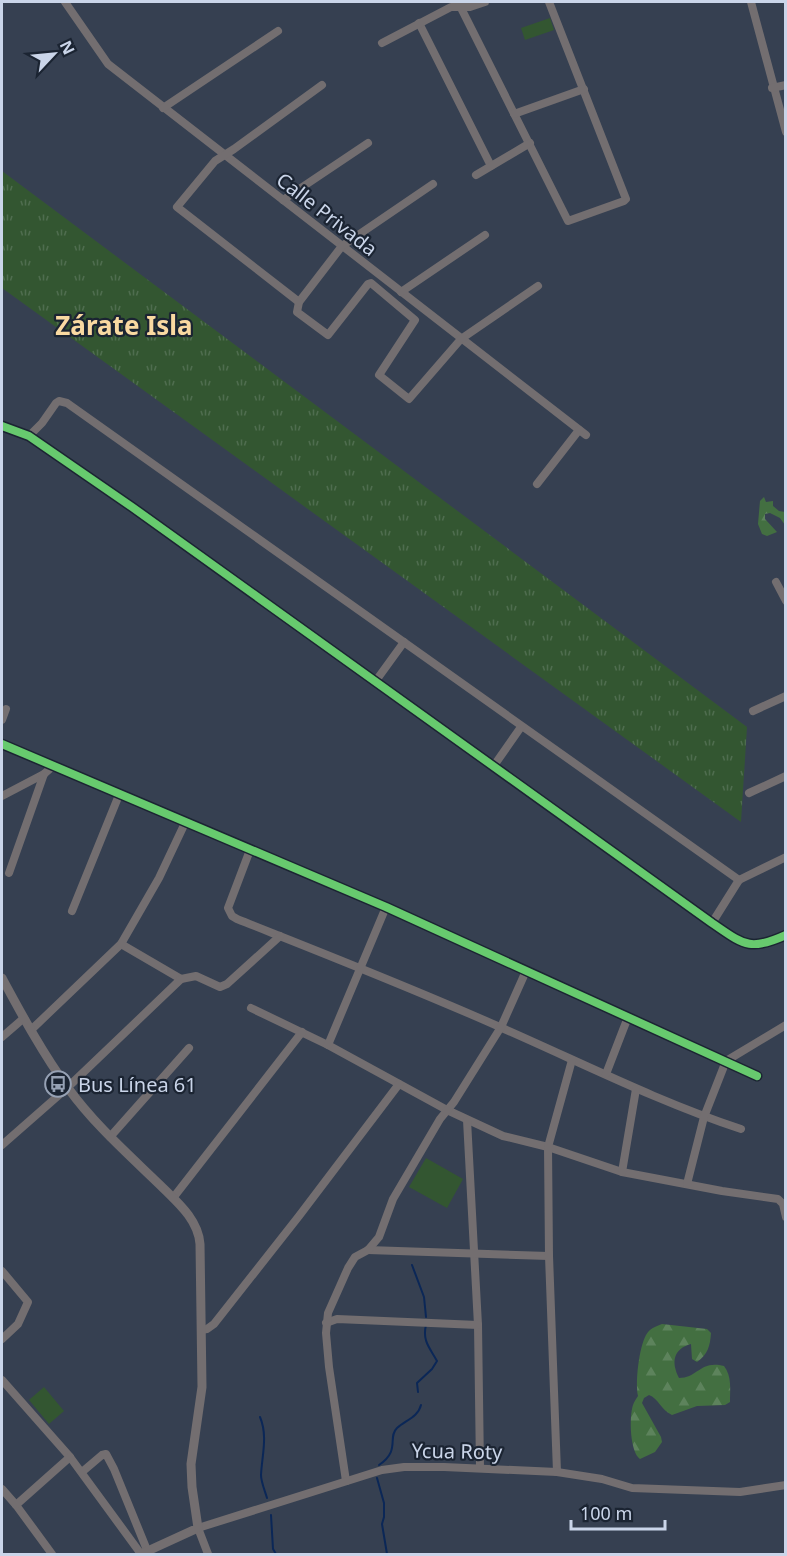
<svg xmlns="http://www.w3.org/2000/svg" width="787" height="1556" font-family="'Noto Sans',sans-serif">
<defs>
<pattern id="forest-firs" width="22" height="20" patternUnits="userSpaceOnUse" patternTransform="scale(1.5)"><rect width="22" height="20" fill="#436f41"/><path d="M5 1l3.5 6h-7zM16 11l3.5 6h-7z" fill="#5d835c"/></pattern>
<pattern id="park-tufts" width="24" height="20" patternUnits="userSpaceOnUse" patternTransform="scale(1.5)"><rect width="24" height="20" fill="#335631"/><path d="M3 7l-1-3M5 7V3M7 7l1-3M15 17l-1-3M17 17v-4M19 17l1-3" fill="none" stroke="#4f6d4f"/></pattern>
</defs>
<rect width="100%" height="100%" fill="#364051"/>
<g fill="#335631">
<path d="M550 18 554 30 525 40 521 28Z"/>
<path d="M426 1158 463 1179 447 1208 409 1187Z"/>
<path d="M44 1387 64 1411 49 1424 29 1400Z"/>
</g>
<g fill="url(#forest-firs)">
<path d="M764 497 766 502 773 501V506L779 511 785 512V525L780 518 770 513 765 514V519L777 532 767 536 762 534 758 524 760 501Z"/>
<path d="M662 1324 707 1329 711 1333C710 1346 708 1354 697 1362L692 1359 691 1344C673 1349 671 1362 679 1378 698 1378 700 1360 724 1366 732 1376 730 1390 730 1402L725 1405 697 1406 672 1415C661 1410 658 1398 649 1395L644 1398 642 1403 661 1437 662 1442 655 1452 640 1459C630 1452 629 1417 633 1405 634 1402 636 1399 638 1396 635 1382 639 1348 646 1335 650 1328 655 1327 662 1324Z"/>
</g>
<path fill="url(#park-tufts)" d="M2 171 747 727 741 822 2 288Z"/>
<g fill="none" stroke-linecap="round" stroke-linejoin="round">
<g stroke="#0b2757" stroke-width="2">
<path d="M412 1265 424 1297 426 1317"/>
<path d="M418 1392 417 1383 432 1369 437 1361C430 1348 422 1341 426 1325"/>
<path d="M260 1417C268 1436 262 1455 261 1475 261 1482 265 1491 267 1498"/>
<path d="M379 1465C401 1450 387 1438 397 1428 406 1420 418 1417 421 1405"/>
<path d="M377 1478 384 1503V1517L382 1524 387 1554"/>
<path d="M271 1515 273 1549 276 1554"/>
</g>
<g stroke="#736e70" stroke-width="8">
<path d="M65 2 108 64 586 435"/>
<path d="M458 2 568 221 624 201 626 199 549 2"/>
<path d="M751 2 786 132"/>
<path d="M419 23 491 166"/>
<path d="M382 43 451 7H470L485 2"/>
<path d="M772 88 786 85"/>
<path d="M163 108 278 31"/>
<path d="M514 114 584 89"/>
<path d="M476 175 530 143"/>
<path d="M433 184 342 246 299 302 297 312 328 335 368 284 371 283 415 320 379 375 409 399 461 339 538 286"/>
<path d="M283 200 368 143"/>
<path d="M401 292 485 235"/>
<path d="M299 302 177 207 215 161 234 149 322 85"/>
<path d="M2 426 29 436 132 507 712 923C743 944 749 952 786 935"/>
<path d="M29 436 42 423 56 403 59 401 67 403 739 880"/>
<path d="M537 484 579 430"/>
<path d="M776 582 786 601"/>
<path d="M375 682 404 642"/>
<path d="M753 711 786 696"/>
<path d="M2 720 6 709"/>
<path d="M2 744 386 907 757 1076"/>
<path d="M493 767 521 727"/>
<path d="M749 793 786 776"/>
<path d="M2 796 44 774"/>
<path d="M250 850 228 908 232 916 237 919C325 954 415 989 502 1028 582 1063 659 1102 741 1129"/>
<path d="M9 873 44 774 52 767"/>
<path d="M739 880 786 857"/>
<path d="M72 911 119 795"/>
<path d="M712 923 739 880"/>
<path d="M121 944 181 979"/>
<path d="M251 1008 328 1045 447 1110 503 1136 548 1147 622 1172 722 1191 778 1199 783 1204 786 1217"/>
<path d="M31 1030 121 944 159 878 185 823"/>
<path d="M2 1037 24 1018"/>
<path d="M328 1045 386 907"/>
<path d="M606 1074 628 1017"/>
<path d="M467 1120 478 1325 480 1468"/>
<path d="M110 1137 189 1048"/>
<path d="M2 1145 67 1088 181 979 196 976 220 987 227 984 280 936"/>
<path d="M622 1172 636 1089"/>
<path d="M687 1184 704 1117 726 1061 786 1025"/>
<path d="M173 1198 302 1032"/>
<path d="M368 1250 549 1256"/>
<path d="M2 1271 28 1302 18 1324 2 1339"/>
<path d="M326 1323 337 1319 478 1325"/>
<path d="M201 1330 207 1329 214 1324 299 1216 399 1084"/>
<path d="M2 1380 70 1457 141 1554"/>
<path d="M82 1472 102 1455 106 1454 114 1469 147 1550"/>
<path d="M557 1472 549 1256 548 1147 572 1060"/>
<path d="M346 1481 329 1367 326 1333 328 1313 348 1268 355 1257 368 1250 379 1237 393 1199 440 1119 454 1102 501 1027 526 971"/>
<path d="M2 1489 16 1505 52 1554"/>
<path d="M16 1505 70 1457"/>
<path d="M208 1554 198 1528 382 1470 404 1467H444L557 1472 602 1479 632 1488 740 1492 786 1485"/>
</g>
<path stroke="#736e70" stroke-width="9" d="M2 978C22 1015 43 1054 68 1088 94 1124 128 1154 160 1185 177 1202 198 1219 200 1244L202 1387 191 1464 192 1487 198 1528 141 1554"/>
<g stroke="#1b2432" stroke-width="11">
<g id="cycleway">
<path d="M2 426 29 436 132 507 712 923C743 944 749 952 786 935"/>
<path d="M2 744 386 907 757 1076"/>
</g>
</g>
<use href="#cycleway" stroke="#67ca6e" stroke-width="8"/>
</g>
<defs>
<g id="bus-ring" transform="scale(1.35)"><circle r="9.5" fill="#1b2432" stroke="#96a1b4" stroke-width="1.5"/><path d="M-5-6H5V4H4V6H2V4H-2V6H-4V4H-5ZM-3.5-4V0h7V-4ZM-3.5 1.2v1.5H-2V1.2ZM2 1.2v1.5H3.5V1.2Z" fill="#96a1b4"/></g>
</defs>
<g fill-rule="evenodd">
<use href="#bus-ring" x="58" y="1084"/>
</g>
<g text-anchor="middle" dominant-baseline="central" stroke-width="4.5" stroke-linejoin="round" paint-order="stroke">
<g font-size="20" fill="#cad5e9" stroke="#1b2432">
<text transform="translate(327 214) rotate(38)">Calle Privada</text>
<text transform="translate(457 1451) rotate(1)">Ycua Roty</text>
</g>
<g font-size="20" fill="#cad5e9" stroke="#1b2432" text-anchor="start">
<text x="78" y="1084">Bus Línea 61</text>
</g>
<g font-size="26" font-weight="bold" fill="#f9d9a1" stroke="#1b2432">
<text x="124" y="325">Zárate Isla</text>
</g>
</g>
<rect width="787" height="1556" fill="none" stroke="#cad5e9" stroke-width="6"/>
<g transform="translate(54 54) rotate(64)" stroke="#1b2432" stroke-width="4.5" paint-order="stroke">
<path d="M0-4.5L10 22L0 15L-10 22Z" fill="#cad5e9"/>
<text y="-9" font-size="16" font-weight="bold" text-anchor="middle" fill="#cad5e9">N</text>
</g>
<path d="M571 1520v9h94v-9" fill="none" stroke="#cad5e9" stroke-width="3"/>
<text x="580" y="1520" font-size="18" fill="#cad5e9" stroke="#1b2432" stroke-width="4.5" paint-order="stroke">100 m</text>
</svg>
